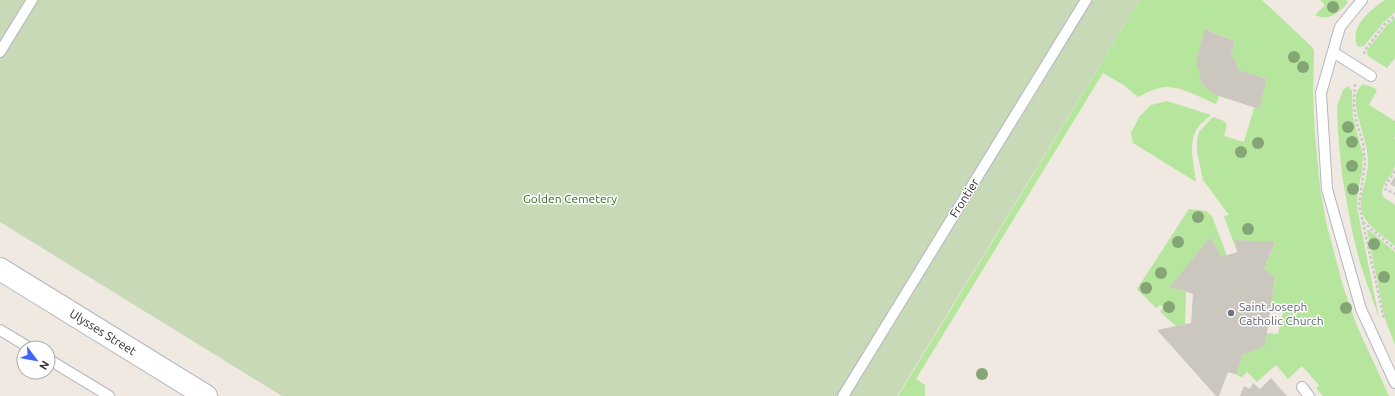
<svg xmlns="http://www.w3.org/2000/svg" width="1395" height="396" font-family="Ubuntu,sans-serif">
<rect width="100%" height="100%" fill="#efe9e1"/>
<g fill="#b6e59e">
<path d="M1140 0H1262L1311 46 1314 50V57L1313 91 1315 135 1320 187 1326 222 1343 286 1357 326 1389 396H1323L1316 388 1319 385 1302 366 1288 379 1276 365 1257 382 1247 372 1242 377 1237 375 1242 355 1265 346 1267 333 1278 334 1284 309 1271 304 1275 278 1264 269 1275 243 1235 240 1237 252 1224 216 1229 215 1203 180 1197 152V140L1199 132 1213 117 1224 121 1227 125 1224 136 1244 142 1254 108 1259 109 1267 79 1238 70 1236 60 1231 56 1235 41 1206 29 1201 70 1202 84 1213 93 1219 96 1216 104C1202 98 1180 86 1165 87 1155 88 1146 93 1138 97L1125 86 1103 73 916 379 925 385V396H898Z"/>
<path d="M1320 0H1346L1348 2C1340 12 1329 22 1315 15L1325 5Z"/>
<path d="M1385 0H1395V12L1384 22 1364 46 1358 47C1348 28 1370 10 1385 0Z"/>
<path d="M1395 18V58L1387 68 1368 56 1367 50 1387 25Z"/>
<path d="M1362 84 1372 87 1377 90 1369 105 1395 121V136L1394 138 1395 139C1395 147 1395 157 1395 165 1393 177 1379 184 1383 197L1395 205V246C1386 238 1366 225 1362 213 1358 197 1368 178 1368 162 1369 142 1351 110 1357 92 1358 90 1360 87 1362 84Z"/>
<path d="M1348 86 1352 91 1353 117 1363 155 1362 172 1358 190 1357 207 1379 318 1360 263 1352 231 1342 175 1338 133 1337 107 1343 90Z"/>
<path d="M1167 101 1211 115C1207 119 1202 122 1199 126 1187 140 1194 165 1196 182L1133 143 1131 133 1139 117 1151 105Z"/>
<path d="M1189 209 1206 211 1212 216 1227 256 1222 257 1210 237 1171 287 1186 292 1185 324 1176 326 1160 312 1163 307 1160 305 1156 308 1137 289Z"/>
<path d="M1367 230H1369L1395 252V345L1385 319Z"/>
</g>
<path fill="#c8d9b8" d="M0 0H1140L897 396H282L0 222Z"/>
<g fill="#cbc7bf">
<path d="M1205 29 1235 41 1231 56 1236 60 1238 70 1267 79 1259 109 1213 94 1202 84 1199 76 1201 70 1197 69V58Z"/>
<path d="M1395 176V187L1390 184Z"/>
<path d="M1210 237 1222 257 1237 252 1235 240 1275 242 1264 269 1275 277 1265 346 1242 355 1237 375 1228 372 1219 396H1216L1157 330 1191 323 1193 294 1170 287Z"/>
<path d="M1271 378 1287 396H1240L1244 386 1250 389 1253 383 1260 389Z"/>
</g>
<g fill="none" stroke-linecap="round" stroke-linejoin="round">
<g stroke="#b4b7c1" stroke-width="12">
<g id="lane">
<path d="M1362 0 1340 27 1321 93 1327 189 1361 309 1395 383"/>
<path d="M0 52 32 0"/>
<path d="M1333 52 1371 76"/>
<path d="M0 330 30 348"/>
<path d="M48 359 109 396"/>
<path d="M1302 387 1309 396"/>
<path d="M843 396 1086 0"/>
</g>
</g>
<g stroke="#b4b7c1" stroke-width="24">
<path id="secondary" d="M0 269 206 396"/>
</g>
<g stroke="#c9c9c9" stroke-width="2.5" stroke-dasharray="3 2" stroke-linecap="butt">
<path d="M1364 54 1365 50 1385 24 1395 16"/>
<path d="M1355 84 1354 103 1356 120 1363 143 1365 163 1359 205 1384 319"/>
<path d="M1395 171 1387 183 1385 189 1395 194"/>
<path d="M1363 222 1395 249"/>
</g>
<use href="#lane" stroke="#fff" stroke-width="10"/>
<use href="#secondary" stroke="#fff" stroke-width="22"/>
</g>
<g fill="#84a574">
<circle cx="1333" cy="7" r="6"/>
<circle cx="1294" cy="57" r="6"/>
<circle cx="1303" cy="67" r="6"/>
<circle cx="1348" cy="127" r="6"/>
<circle cx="1352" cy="142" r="6"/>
<circle cx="1258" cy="143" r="6"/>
<circle cx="1241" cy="152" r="6"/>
<circle cx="1352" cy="166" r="6"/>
<circle cx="1353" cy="189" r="6"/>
<circle cx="1198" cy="217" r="6"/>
<circle cx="1248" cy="229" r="6"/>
<circle cx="1178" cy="242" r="6"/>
<circle cx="1374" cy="244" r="6"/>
<circle cx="1161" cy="273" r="6"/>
<circle cx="1384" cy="277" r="6"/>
<circle cx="1146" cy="288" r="6"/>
<circle cx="1169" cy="307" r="6"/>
<circle cx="1346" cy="308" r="6"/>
<circle cx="982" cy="374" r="6"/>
</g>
<circle fill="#6b7280" stroke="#fff" stroke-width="1.5" cx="1231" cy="313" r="4"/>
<g text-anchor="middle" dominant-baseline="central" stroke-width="3" stroke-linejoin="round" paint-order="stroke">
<g font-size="12" fill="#2c6e1b" stroke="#fff">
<text x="570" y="198">Golden Cemetery</text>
</g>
<g font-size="12" fill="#2e2e2e" stroke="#fff">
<text transform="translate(964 198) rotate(-58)">Frontier</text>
<text transform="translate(103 332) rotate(32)">Ulysses Street</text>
</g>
<g font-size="12" fill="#5b616d" stroke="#fff" text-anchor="start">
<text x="1239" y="306">Saint Joseph<tspan x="1239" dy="14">Catholic Church</tspan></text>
</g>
</g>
<g transform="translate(36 360) rotate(122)"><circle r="19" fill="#ffffff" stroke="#ababab"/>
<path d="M0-3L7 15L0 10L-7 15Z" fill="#4264fb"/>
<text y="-6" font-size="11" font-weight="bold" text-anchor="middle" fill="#2e2e2e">N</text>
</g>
</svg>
